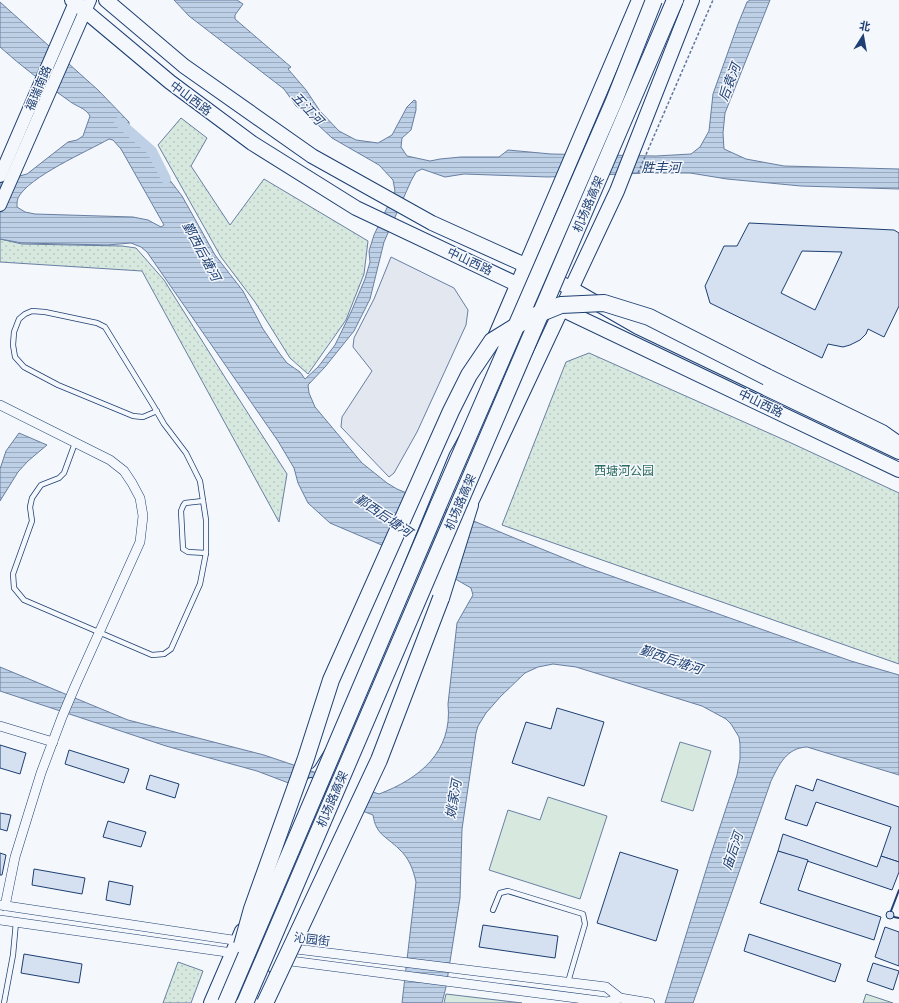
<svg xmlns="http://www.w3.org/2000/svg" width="899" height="1003" font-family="Ubuntu,'Noto Sans SC',sans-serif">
<defs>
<pattern id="park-dots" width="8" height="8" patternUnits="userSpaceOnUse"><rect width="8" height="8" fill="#d7e8df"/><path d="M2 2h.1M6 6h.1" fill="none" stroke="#b8c8c3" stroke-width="1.8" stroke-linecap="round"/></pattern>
<pattern id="water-rules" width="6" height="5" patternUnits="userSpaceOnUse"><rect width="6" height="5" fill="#bed0e5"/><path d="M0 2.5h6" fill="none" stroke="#9aaabe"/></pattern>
</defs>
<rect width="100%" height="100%" fill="#f4f7fb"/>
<g fill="url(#park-dots)" stroke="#687fa3">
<path d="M181 118 207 138 191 166 230 225 264 179 368 241 364 274 346 320 308 374 290 358 255 302 221 257 158 145Z"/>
<path d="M0 239 22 244 122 246 136 248 164 280 226 379 287 474 279 522 142 271 0 262Z"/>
<path d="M589 353 789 442 899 493V664L502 525 566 362Z"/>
<path d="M178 962 203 971 191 1003H163Z"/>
</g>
<g fill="#d7e8df" stroke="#687fa3">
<path d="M680 742 711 751 693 811 661 801Z"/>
<path d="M548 797 607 816 580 899 489 870 508 810 540 820Z"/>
<path d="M446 994 522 1003H444Z"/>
<path d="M866 994 893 1003H863Z"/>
</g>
<path fill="#e3e8f0" stroke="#687fa3" d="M391 257 454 288 468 310 466 325 417 432 394 473 389 477 341 427 342 417 372 371 353 347 354 338 374 299Z"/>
<g fill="url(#water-rules)" stroke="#687fa3" fill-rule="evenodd">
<path d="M174 0H237L243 4 235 15V19L291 67 288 69 306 90 320 111 339 131 356 140 378 143 392 135 407 107 414 100 416 101V110L411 130 402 138 401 147 407 156 430 161 440 159 461 157H499L508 150 551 154 656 156 691 154 700 147 709 131 713 94 738 24 747 2 750 0H770L725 113 723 133 724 149 746 159 784 166 899 169V189L801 186 727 179 690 173H647L548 177 464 174 445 177 422 169 416 172 411 181 384 242 370 299 354 331 325 367 308 385 309 393 315 407 362 463 387 483 397 489 512 537 586 567 851 661 899 675V775L807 747C786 748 779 765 771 781L693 1003H665L711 854 737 775 740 759V744L739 737 731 724 726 719 702 706 576 667 553 664 538 667 525 673 501 696 486 713 478 726 476 733 462 829 460 898 446 987 442 1003H402L416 882C413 869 409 858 399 849 386 836 376 835 373 815L257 771 166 746 0 691V667L128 720 264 755 379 794C419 779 453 752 448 704L457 623 473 595 471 588 438 569 330 523 308 503 298 483 294 468 278 441 147 252 141 247 131 243 107 245 22 243 0 239V179L12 178 27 174 68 142 77 140 83 136 90 116C86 108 75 106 68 100 45 84 21 66 0 47V2L98 90 129 122V133L131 136 152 157 182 196 215 255 243 291 263 329 280 354 287 363 300 372 305 379 318 367 335 345 352 310 365 279 370 262 369 251 374 235 395 191 393 180 379 165 332 138 302 110 296 106 284 89 189 16ZM109 139 113 140 121 149 164 225 161 227 148 220 133 217 35 214 25 212 17 207C17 204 17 201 18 198 28 177 88 151 109 139Z"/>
<path d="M19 433 47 445 28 461 18 472 0 501V469L6 451Z"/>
</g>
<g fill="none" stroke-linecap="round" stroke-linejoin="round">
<path stroke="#bed0e5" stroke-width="10" d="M119 122 152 151 166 179"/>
</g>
<g fill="#d5e0f0" stroke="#1d3f73" fill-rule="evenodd">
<path d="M749 223 894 230 899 233V306L884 337 868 329 866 334 860 340 850 345 843 347 828 344 822 358 710 303 705 286 724 246H737ZM802 251 842 252 815 310 781 293Z"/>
<path d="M557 708 604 722 584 786 512 763 526 722 551 729Z"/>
<path d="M0 745 26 753 20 774 0 768Z"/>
<path d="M69 750 129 769 124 783 65 764Z"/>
<path d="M150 775 179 784 175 798 146 789Z"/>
<path d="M817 779 899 807V862L881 856 891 827 816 802 807 826 785 819 796 785 813 791Z"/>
<path d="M0 813 11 815 7 831 0 829Z"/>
<path d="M108 821 146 832 141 847 103 837Z"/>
<path d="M783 834 877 867 881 856 899 862V872L892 890 778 851Z"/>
<path d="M778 851 808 860 798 890 881 917 874 940 760 903Z"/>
<path d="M620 852 678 870 656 941 597 923Z"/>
<path d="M0 853 6 855 2 875H0Z"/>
<path d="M34 869 85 878 82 894 32 885Z"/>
<path d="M109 881 133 886 130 905 106 900Z"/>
<circle cx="890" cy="915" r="4"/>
<path d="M483 925 558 936 555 958 479 947Z"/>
<path d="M885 927 899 932V966L875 957Z"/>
<path d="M749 934 841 964 835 982 744 951Z"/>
<path d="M24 954 82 964 79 983 21 973Z"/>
<path d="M873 963 899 971 893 990 867 981Z"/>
</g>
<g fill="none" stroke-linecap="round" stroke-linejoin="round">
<g stroke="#1d3f73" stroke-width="6">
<g id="lane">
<path d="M75 443 64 473 59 478 41 485 32 498 30 507 32 521 13 574 14 588 24 600 152 655 164 654 171 649 200 584 206 553V520L200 481 186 453 164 424 153 405 105 327 97 323 45 312 32 311 25 314 19 319 14 332 13 345 15 357 24 367 58 385 133 416 143 417 157 411"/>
<path d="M203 501 185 503 183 506 181 511 183 549 188 552 206 553"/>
<path d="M493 910 500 893 508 891 583 914 585 924 568 982"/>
<path d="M4 1003 13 955 16 922"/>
</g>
</g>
<g stroke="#1d3f73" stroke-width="10">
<g id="street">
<path d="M0 405 110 460 124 471 132 483 140 498 143 516 140 542 76 684 62 717 41 773 15 857 5 906"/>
<path d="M0 726 53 742"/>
<path d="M0 905 273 946"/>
<path d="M0 920 268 958"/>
<path d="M288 948 606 987 620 998 650 1003"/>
<path d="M283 960 607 1002 620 998"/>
</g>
</g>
<g stroke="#1d3f73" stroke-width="14">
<g id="secondary">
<path d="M0 176 76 0"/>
<path d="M0 205 90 0"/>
</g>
</g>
<g stroke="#1d3f73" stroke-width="16">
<g id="primary">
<path d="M72 0 170 82 252 143 356 208 525 288"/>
<path d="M106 0 184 66 312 156 432 223 525 265 572 289 638 327 899 452"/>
<path d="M555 306 899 470"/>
<path d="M460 419 639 0"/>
<path d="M465 515 617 191 692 0"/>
<path d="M277 856 311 785"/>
<path d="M275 967 447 558"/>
<path d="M211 1003 242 931"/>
</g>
</g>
<g stroke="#1d3f73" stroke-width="18">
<g id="highway">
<path d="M767 377 882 433 899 445"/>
<path d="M441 598 470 505"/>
<path d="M308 761 326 732 442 449 464 410"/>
</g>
</g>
<path stroke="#5e769c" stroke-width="1.5" stroke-dasharray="3 2" stroke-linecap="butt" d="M638 173 713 0"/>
<use href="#lane" stroke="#f4f7fb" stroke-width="4.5"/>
<use href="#street" stroke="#f4f7fb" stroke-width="9"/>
<use href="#secondary" stroke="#f4f7fb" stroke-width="12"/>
<use href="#primary" stroke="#f4f7fb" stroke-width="14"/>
<use href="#highway" stroke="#f4f7fb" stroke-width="16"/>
<g stroke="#1d3f73" stroke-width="18" stroke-linecap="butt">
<g id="highway-bridge">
<path d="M242 945 252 909 306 758 331 680 451 411 469 375 492 341 529 318 561 305 604 303 649 317 767 377"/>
<path d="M226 1003 438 506 614 101 654 0"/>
<path d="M245 1003 675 0"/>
<path d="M265 1003 379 760 441 598"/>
</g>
</g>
<use href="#highway-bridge" stroke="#f4f7fb" stroke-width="16"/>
<g stroke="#1d3f73" stroke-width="2">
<path d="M891 911 899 890"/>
<path d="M894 917 899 918"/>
</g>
</g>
<g text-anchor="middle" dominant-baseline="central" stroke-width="3" stroke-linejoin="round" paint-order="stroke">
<g font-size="12" fill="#1d3f73" stroke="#f4f7fb">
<text transform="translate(38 88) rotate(-67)">福瑞南路</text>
<text transform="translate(191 98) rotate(37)">中山西路</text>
<text transform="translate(588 204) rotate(-67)">机场路高架</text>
<text transform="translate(470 261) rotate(25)">中山西路</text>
<text transform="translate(761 403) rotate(26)">中山西路</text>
<text transform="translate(460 502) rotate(-67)">机场路高架</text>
<text transform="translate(332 799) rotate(-67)">机场路高架</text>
<text transform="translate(312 939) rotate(7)">沁园街</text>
</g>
<g font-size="12" fill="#2c6c60" stroke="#f4f7fb">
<text x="624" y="470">西塘河公园</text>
</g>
<g font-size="13" font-style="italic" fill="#1d3f73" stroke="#f4f7fb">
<text transform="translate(729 82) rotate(-69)">后袁河</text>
<text transform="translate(308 108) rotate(47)">五江河</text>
<text x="661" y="167">胜丰河</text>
<text transform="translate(202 251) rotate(62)">鄞西后塘河</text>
<text transform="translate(384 515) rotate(34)">鄞西后塘河</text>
<text transform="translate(671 659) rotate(19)">鄞西后塘河</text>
<text transform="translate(453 799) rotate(-80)">姚家河</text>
<text transform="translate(732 851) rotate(-71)">庙后河</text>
</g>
</g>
<g transform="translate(863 36) rotate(11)" stroke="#f4f7fb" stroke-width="3" paint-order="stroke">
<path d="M0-3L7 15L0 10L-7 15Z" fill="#1d3f73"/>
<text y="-6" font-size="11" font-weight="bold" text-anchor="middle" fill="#1d3f73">北</text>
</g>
</svg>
